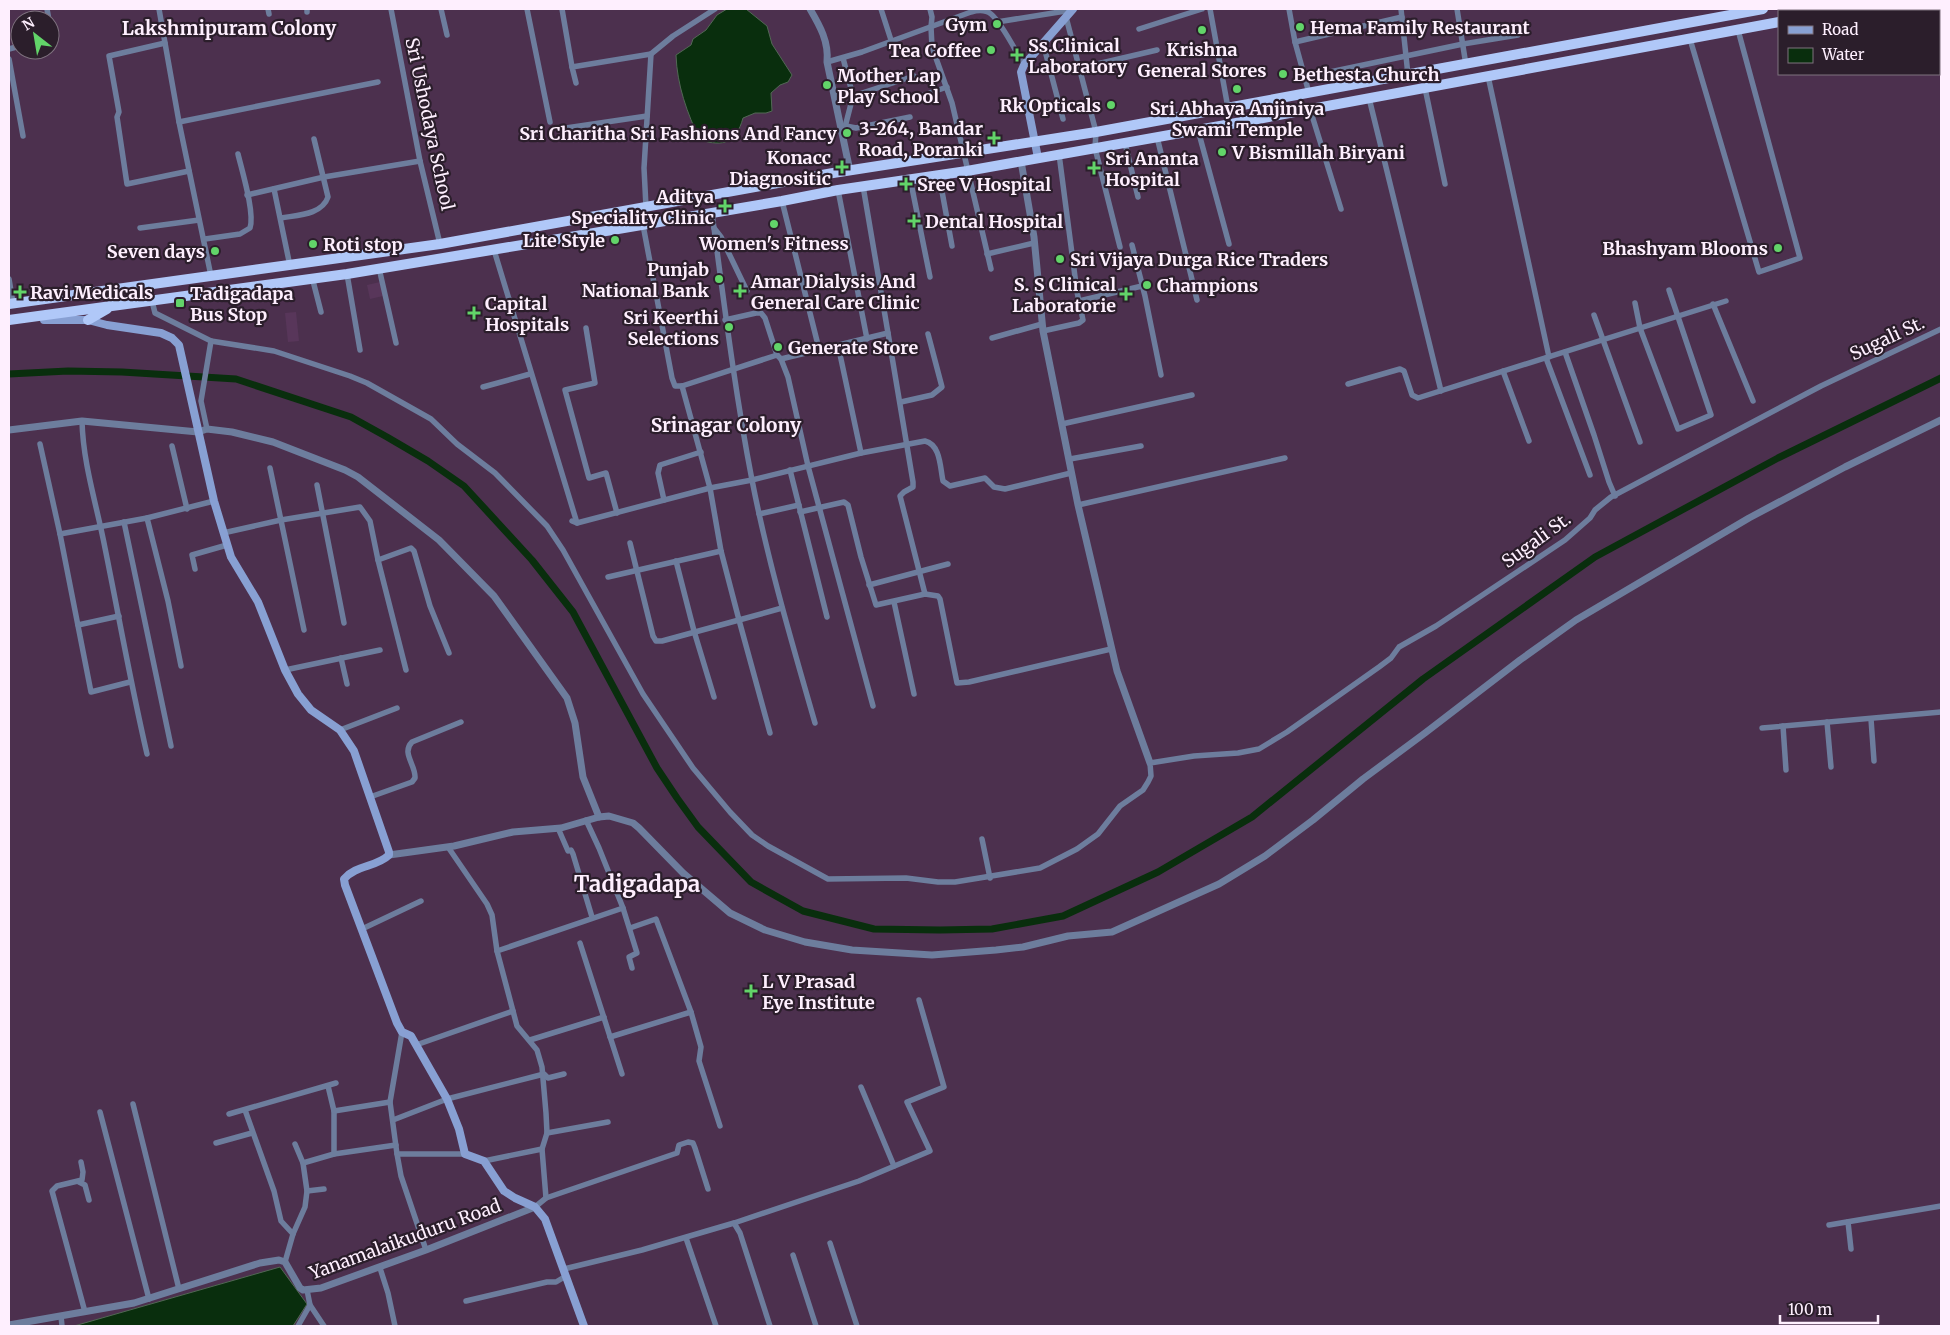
<svg xmlns="http://www.w3.org/2000/svg" width="1950" height="1335" font-family="Merriweather,serif">
<rect width="100%" height="100%" fill="#4c304e"/>
<g fill="#58365a">
<path d="M380 282 383 296 370 299 367 285Z"/>
<path d="M296 312 299 341 288 342 285 313Z"/>
</g>
<g fill="#092e0d" stroke="#526855">
<path d="M727 9H746L767 26 772 44 792 75 788 82 780 85 771 93 772 111 766 113H755L743 118C736 143 724 147 700 140 687 113 677 85 676 55L691 45 693 39 706 30 717 15Z"/>
<path d="M280 1267 307 1304 293 1326H74Z"/>
</g>
<g fill="none" stroke-linecap="round" stroke-linejoin="round">
<path stroke="#092e0d" stroke-width="7" d="M9 374 68 371 122 372 236 379 351 417 387 437 428 461 464 486 532 560 573 612 657 768 677 798 698 827 751 882 803 911 874 929 940 930 992 929 1063 916 1158 872 1252 817 1423 679 1595 557 1778 458 1941 378"/>
<g stroke="#6d7d9d" stroke-width="5.5">
<path d="M47 9 49 20"/>
<path d="M159 9 179 122 211 276"/>
<path d="M268 9 269 14"/>
<path d="M307 9V12"/>
<path d="M391 9 420 161 440 244"/>
<path d="M441 9 447 35"/>
<path d="M527 9 550 122"/>
<path d="M562 9 572 67"/>
<path d="M881 9 891 40"/>
<path d="M930 9 932 17 931 27 932 47 952 103 991 269"/>
<path d="M1210 9 1228 108"/>
<path d="M1289 9 1295 42 1309 93"/>
<path d="M1401 9 1408 75"/>
<path d="M1457 9 1466 65"/>
<path d="M1066 17 1096 132 1095 148 1120 247"/>
<path d="M997 22 1072 10"/>
<path d="M50 24V37"/>
<path d="M1139 29 1202 9"/>
<path d="M1690 39 1759 272 1800 258 1738 30"/>
<path d="M1295 42 1402 17"/>
<path d="M165 43 109 56 119 112 117 117 127 184 189 171"/>
<path d="M1043 43 1063 119"/>
<path d="M9 49 20 46"/>
<path d="M843 58 853 96 914 76"/>
<path d="M9 59 23 136"/>
<path d="M827 62 862 52 971 12C978 10 985 9 991 14 1002 23 1016 52 1024 65"/>
<path d="M1080 68 1157 50"/>
<path d="M1488 76 1549 357"/>
<path d="M1306 77 1463 44 1518 35"/>
<path d="M576 83 572 67 651 54"/>
<path d="M1425 88 1445 184"/>
<path d="M918 97 947 87"/>
<path d="M1369 98 1441 391"/>
<path d="M1310 109 1341 209"/>
<path d="M179 122 378 82"/>
<path d="M846 126 856 128 910 117"/>
<path d="M845 127 853 96"/>
<path d="M566 128 647 116"/>
<path d="M1198 130 1229 244"/>
<path d="M1157 137 1197 300"/>
<path d="M1125 143 1138 197"/>
<path d="M939 175 952 246"/>
<path d="M910 178 930 277"/>
<path d="M274 189 290 266"/>
<path d="M838 190 867 339"/>
<path d="M247 195 324 177 420 161"/>
<path d="M782 201 819 349"/>
<path d="M646 207 644 168 651 54 673 36 715 9"/>
<path d="M712 213C724 303 735 392 752 480 768 562 792 643 815 723"/>
<path d="M281 218C297 215 322 215 328 197L314 139"/>
<path d="M643 225 672 378 675 386H682L777 355 781 359 888 333 863 186"/>
<path d="M140 228 199 220"/>
<path d="M714 228 721 237 747 291"/>
<path d="M205 239 240 234 250 228C255 213 242 171 238 154"/>
<path d="M1132 245 1145 296 1161 375"/>
<path d="M494 250 577 523"/>
<path d="M987 254 1034 243"/>
<path d="M379 268 396 343"/>
<path d="M347 274 360 350"/>
<path d="M312 277 321 312"/>
<path d="M9 279 13 303"/>
<path d="M152 301 155 313 211 341 274 351 350 376 367 383 431 419 457 444 495 473 547 526 563 550 643 694 693 768 730 812 752 835 768 846 828 879 906 878 938 882H955L1040 868 1077 849 1098 834 1120 806 1143 790 1148 782 1151 776 1150 763 1194 756 1238 753 1259 749 1287 732 1379 667 1391 658 1399 647 1436 626 1565 540 1590 518 1595 510 1611 497 1821 386 1941 329"/>
<path d="M1079 301 1142 286"/>
<path d="M1635 303 1640 328 1678 429 1711 415 1669 290"/>
<path d="M1713 304 1753 401"/>
<path d="M1594 315 1640 442"/>
<path d="M725 320 756 313H761L765 318 777 355"/>
<path d="M586 328 595 383 565 390 589 478 606 473 617 513"/>
<path d="M1043 331 1079 323 1083 320 1077 292 1059 154"/>
<path d="M888 333 913 482V487L904 492 900 496 925 594"/>
<path d="M992 338 1042 324"/>
<path d="M838 345 861 453"/>
<path d="M1565 352 1594 435 1609 482 1615 496"/>
<path d="M1546 358 1590 475"/>
<path d="M781 359 788 377 808 466 873 706"/>
<path d="M1503 371 1529 441"/>
<path d="M1348 384 1400 369 1404 371 1412 395 1418 398 1726 301"/>
<path d="M682 386 710 488 721 551 739 620 782 608"/>
<path d="M483 387 530 374"/>
<path d="M901 402 932 395 942 387 928 334"/>
<path d="M82 421C83 464 97 506 105 548 119 617 131 685 147 754"/>
<path d="M1062 424 1192 395"/>
<path d="M207 429 201 401 211 341"/>
<path d="M40 444 60 534"/>
<path d="M172 446 187 509"/>
<path d="M1070 459 1141 446"/>
<path d="M270 468 304 630"/>
<path d="M790 470 827 617"/>
<path d="M317 485 344 623"/>
<path d="M664 500 658 473 660 465 701 452"/>
<path d="M1078 505 1285 458"/>
<path d="M800 512 844 502 848 505 861 557 876 605 925 594 938 596 940 599 957 683 969 682 1111 649"/>
<path d="M759 514 799 505"/>
<path d="M147 518 168 601 181 666"/>
<path d="M572 521 577 523 710 488 752 480 861 453 925 441C941 445 940 468 943 481L950 486 985 478 994 487 1005 489 1071 473"/>
<path d="M124 522 171 746"/>
<path d="M223 533 281 520 360 507 370 521 378 560 406 670"/>
<path d="M630 543 653 636 656 641H662L739 620 770 733"/>
<path d="M378 560 411 548 414 551 430 606 449 653"/>
<path d="M676 561 694 631 714 697"/>
<path d="M195 569 192 555 227 545"/>
<path d="M608 577 721 551"/>
<path d="M869 585 948 564"/>
<path d="M894 602 914 694"/>
<path d="M78 625 119 616"/>
<path d="M341 658 347 684"/>
<path d="M285 670 380 650"/>
<path d="M130 682 91 692 60 534 147 518 214 501"/>
<path d="M1871 719 1874 761"/>
<path d="M1827 722 1831 767"/>
<path d="M1783 726 1786 770"/>
<path d="M1762 728 1941 712"/>
<path d="M340 730 397 708"/>
<path d="M370 797 412 782 415 778C416 765 401 753 412 742L461 722"/>
<path d="M586 820 599 848 623 908 637 953 629 957 632 968"/>
<path d="M558 828 568 851 571 850 573 854 592 917"/>
<path d="M982 839 990 878"/>
<path d="M448 847 487 904 492 915 497 951 517 1026 537 1050 542 1067 546 1113 547 1133 542 1149 546 1198"/>
<path d="M630 928 656 919 691 1012 701 1047 699 1061 720 1126"/>
<path d="M362 929 421 901"/>
<path d="M580 943 622 1074"/>
<path d="M497 951 623 908"/>
<path d="M402 1032 390 1102 397 1154H465"/>
<path d="M610 1037 691 1012"/>
<path d="M530 1040 604 1017"/>
<path d="M416 1045 513 1011"/>
<path d="M328 1086 334 1111V1154"/>
<path d="M861 1087 894 1166"/>
<path d="M133 1104 179 1289"/>
<path d="M245 1110 274 1191 281 1221 293 1234"/>
<path d="M334 1111 390 1102"/>
<path d="M100 1112 149 1299"/>
<path d="M229 1114 336 1083"/>
<path d="M393 1120 447 1099 544 1074 548 1078 564 1074"/>
<path d="M547 1133 608 1122"/>
<path d="M216 1143 252 1133"/>
<path d="M397 1154 401 1176 426 1250"/>
<path d="M484 1161 542 1149"/>
<path d="M81 1162 83 1172 82 1180 57 1186 52 1191 85 1312"/>
<path d="M303 1163 334 1154 396 1145"/>
<path d="M79 1182 85 1185 89 1200"/>
<path d="M307 1191 324 1189"/>
<path d="M535 1207 546 1198 677 1153 679 1145 688 1142 693 1143 695 1148 708 1189"/>
<path d="M1848 1222 1851 1249"/>
<path d="M734 1223 859 1181 930 1151 907 1102 944 1087 919 1000"/>
<path d="M1829 1225 1941 1206"/>
<path d="M686 1238 716 1326"/>
<path d="M830 1243 857 1326"/>
<path d="M793 1255 816 1326"/>
<path d="M285 1262 293 1234 305 1207 307 1191 303 1163 295 1144"/>
<path d="M380 1268 388 1293 395 1326"/>
<path d="M564 1269 642 1250 734 1223 740 1233 770 1326"/>
<path d="M466 1301 547 1282H556L566 1276"/>
<path d="M310 1305 324 1326"/>
<path d="M61 1316 62 1326"/>
<path d="M298 1326 310 1305 307 1290"/>
</g>
<g stroke="#6d7d9d" stroke-width="7">
<path d="M810 9C820 26 829 42 827 62L850 171"/>
<path d="M1021 161 1034 237 1043 331 1078 505 1117 671 1150 763"/>
<path d="M9 430 82 421 198 432 207 429 232 432 273 442 345 470 358 477 439 540 494 596 567 698 575 723 583 777 599 817"/>
<path d="M389 855 454 846 513 832 561 828 599 817 609 816 633 823 639 828 683 873 730 913 765 930 805 942 852 950 932 955 996 950 1023 947 1068 936 1112 932 1219 884 1265 856 1313 820 1363 779 1425 733 1520 660 1576 620 1749 518 1845 467 1941 420"/>
<path d="M9 1325 134 1303 260 1263 279 1260 285 1262 300 1288 303 1290 321 1288 426 1250 535 1207"/>
</g>
<g stroke="#88a0d3" stroke-width="8">
<path d="M1038 158 1021 72 1024 65 1073 9"/>
<path d="M44 320H88L107 325 161 333 172 338 179 345 214 501 231 557 258 602 285 670 298 694 311 710 340 730 354 751 389 852V855C377 867 356 865 344 879L345 885 397 1023 402 1032 411 1036 447 1099 459 1129 465 1154 484 1161 504 1191 515 1198 535 1207 545 1219 584 1326"/>
</g>
<g stroke="#b0c8f8" stroke-width="10">
<path d="M1838 11 1852 9"/>
<path d="M9 304 440 244 833 173 1096 132 1763 9"/>
<path d="M9 320 347 274 618 229 782 201 838 190 967 171 1220 126 1779 22"/>
<path d="M88 320 107 309"/>
</g>
</g>
<g fill="#62d469" stroke="#2b1e2b" stroke-width="2">
<circle cx="997" cy="24" r="5"/>
<circle cx="1300" cy="27" r="5"/>
<circle cx="1202" cy="30" r="5"/>
<circle cx="991" cy="50" r="5"/>
<path d="M1014.5 47.5h5v5h5v5h-5v5h-5v-5h-5v-5h5z"/>
<circle cx="1283" cy="74" r="5"/>
<circle cx="827" cy="85" r="5"/>
<circle cx="1237" cy="89" r="5"/>
<circle cx="1111" cy="105" r="5"/>
<circle cx="847" cy="133" r="5"/>
<path d="M991.5 130.5h5v5h5v5h-5v5h-5v-5h-5v-5h5z"/>
<circle cx="1222" cy="152" r="5"/>
<path d="M839.5 159.5h5v5h5v5h-5v5h-5v-5h-5v-5h5z"/>
<path d="M1091.5 160.5h5v5h5v5h-5v5h-5v-5h-5v-5h5z"/>
<path d="M903.5 176.5h5v5h5v5h-5v5h-5v-5h-5v-5h5z"/>
<path d="M722.5 198.5h5v5h5v5h-5v5h-5v-5h-5v-5h5z"/>
<path d="M911.5 213.5h5v5h5v5h-5v5h-5v-5h-5v-5h5z"/>
<circle cx="774" cy="224" r="5"/>
<circle cx="615" cy="240" r="5"/>
<circle cx="313" cy="244" r="5"/>
<circle cx="1778" cy="248" r="5"/>
<circle cx="215" cy="251" r="5"/>
<circle cx="1060" cy="259" r="5"/>
<circle cx="719" cy="279" r="5"/>
<circle cx="1147" cy="285" r="5"/>
<path d="M737.5 283.5h5v5h5v5h-5v5h-5v-5h-5v-5h5z"/>
<path d="M17.5 284.5h5v5h5v5h-5v5h-5v-5h-5v-5h5z"/>
<path d="M1123.5 286.5h5v5h5v5h-5v5h-5v-5h-5v-5h5z"/>
<rect x="175" y="298" width="10" height="10" rx="2.5"/>
<path d="M471.5 305.5h5v5h5v5h-5v5h-5v-5h-5v-5h5z"/>
<circle cx="729" cy="327" r="5"/>
<circle cx="778" cy="347" r="5"/>
<path d="M748.5 983.5h5v5h5v5h-5v5h-5v-5h-5v-5h5z"/>
</g>
<g text-anchor="middle" dominant-baseline="central" stroke-width="4.5" stroke-linejoin="round" paint-order="stroke">
<g font-size="18" font-weight="bold" fill="#feeffe" stroke="#2b1e2b" text-anchor="start">
<text x="987" y="24" text-anchor="end">Gym</text>
<text x="1310" y="27">Hema Family Restaurant</text>
<text x="1028" y="45">Ss.Clinical<tspan x="1028" dy="21">Laboratory</tspan></text>
<text x="1202" y="49" text-anchor="middle">Krishna<tspan x="1202" dy="21">General Stores</tspan></text>
<text x="981" y="50" text-anchor="end">Tea Coffee</text>
<text x="1293" y="74">Bethesta Church</text>
<text x="837" y="75">Mother Lap<tspan x="837" dy="21">Play School</tspan></text>
<text x="1101" y="105" text-anchor="end">Rk Opticals</text>
<text x="1237" y="108" text-anchor="middle">Sri Abhaya Anjiniya<tspan x="1237" dy="21">Swami Temple</tspan></text>
<text x="983" y="128" text-anchor="end">3-264, Bandar<tspan x="983" dy="21">Road, Poranki</tspan></text>
<text x="837" y="133" text-anchor="end">Sri Charitha Sri Fashions And Fancy</text>
<text x="1232" y="152">V Bismillah Biryani</text>
<text x="831" y="157" text-anchor="end">Konacc<tspan x="831" dy="21">Diagnositic</tspan></text>
<text x="1105" y="158">Sri Ananta<tspan x="1105" dy="21">Hospital</tspan></text>
<text x="917" y="184">Sree V Hospital</text>
<text x="714" y="196" text-anchor="end">Aditya<tspan x="714" dy="21">Speciality Clinic</tspan></text>
<text x="925" y="221">Dental Hospital</text>
<text x="605" y="240" text-anchor="end">Lite Style</text>
<text x="774" y="243" text-anchor="middle">Women's Fitness</text>
<text x="323" y="244">Roti stop</text>
<text x="1768" y="248" text-anchor="end">Bhashyam Blooms</text>
<text x="205" y="251" text-anchor="end">Seven days</text>
<text x="1070" y="259">Sri Vijaya Durga Rice Traders</text>
<text x="709" y="269" text-anchor="end">Punjab<tspan x="709" dy="21">National Bank</tspan></text>
<text x="751" y="281">Amar Dialysis And<tspan x="751" dy="21">General Care Clinic</tspan></text>
<text x="1116" y="284" text-anchor="end">S. S Clinical<tspan x="1116" dy="21">Laboratorie</tspan></text>
<text x="1157" y="285">Champions</text>
<text x="30" y="292">Ravi Medicals</text>
<text x="190" y="293">Tadigadapa<tspan x="190" dy="21">Bus Stop</tspan></text>
<text x="485" y="303">Capital<tspan x="485" dy="21">Hospitals</tspan></text>
<text x="719" y="317" text-anchor="end">Sri Keerthi<tspan x="719" dy="21">Selections</tspan></text>
<text x="788" y="347">Generate Store</text>
<text x="762" y="981">L V Prasad<tspan x="762" dy="21">Eye Institute</tspan></text>
</g>
<g font-size="18" fill="#feeffe" stroke="#2b1e2b">
<text transform="translate(430 124) rotate(78)">Sri Ushodaya School</text>
<text transform="translate(1887 338) rotate(-25)">Sugali St.</text>
<text transform="translate(1536 540) rotate(-36)">Sugali St.</text>
<text transform="translate(405 1239) rotate(-20)">Yanamalaikuduru Road</text>
</g>
<g font-size="19" font-weight="bold" fill="#feeffe" stroke="#2b1e2b">
<text x="229" y="28">Lakshmipuram Colony</text>
<text x="726" y="425">Srinagar Colony</text>
</g>
<g font-size="22" font-weight="bold" fill="#feeffe" stroke="#2b1e2b">
<text x="637" y="884">Tadigadapa</text>
</g>
</g>
<rect width="1950" height="1335" fill="none" stroke="#feeffe" stroke-width="20"/>
<rect x="1778" y="10" width="162" height="65" fill="#2b1e2b" stroke="#7f727f"/>
<rect x="1788" y="26" width="25" height="8" fill="#88a0d3" stroke="#7f727f"/>
<text x="1822" y="35" font-size="15" fill="#feeffe">Road</text>
<rect x="1788" y="48" width="25" height="15" fill="#092e0d" stroke="#7f727f"/>
<text x="1822" y="60" font-size="15" fill="#feeffe">Water</text>
<g transform="translate(35 35) rotate(329)"><circle r="24" fill="#2b1e2b" stroke="#7f727f"/>
<path d="M0-4L9 19L0 12L-9 19Z" fill="#62d469"/>
<text y="-8" font-size="14" font-weight="bold" text-anchor="middle" fill="#feeffe">N</text>
</g>
<path d="M1780 1315v8h98v-8" fill="none" stroke="#feeffe" stroke-width="2.5"/>
<text x="1788" y="1315" font-size="15" fill="#feeffe" stroke="#2b1e2b" stroke-width="4" paint-order="stroke">100 m</text>
</svg>
